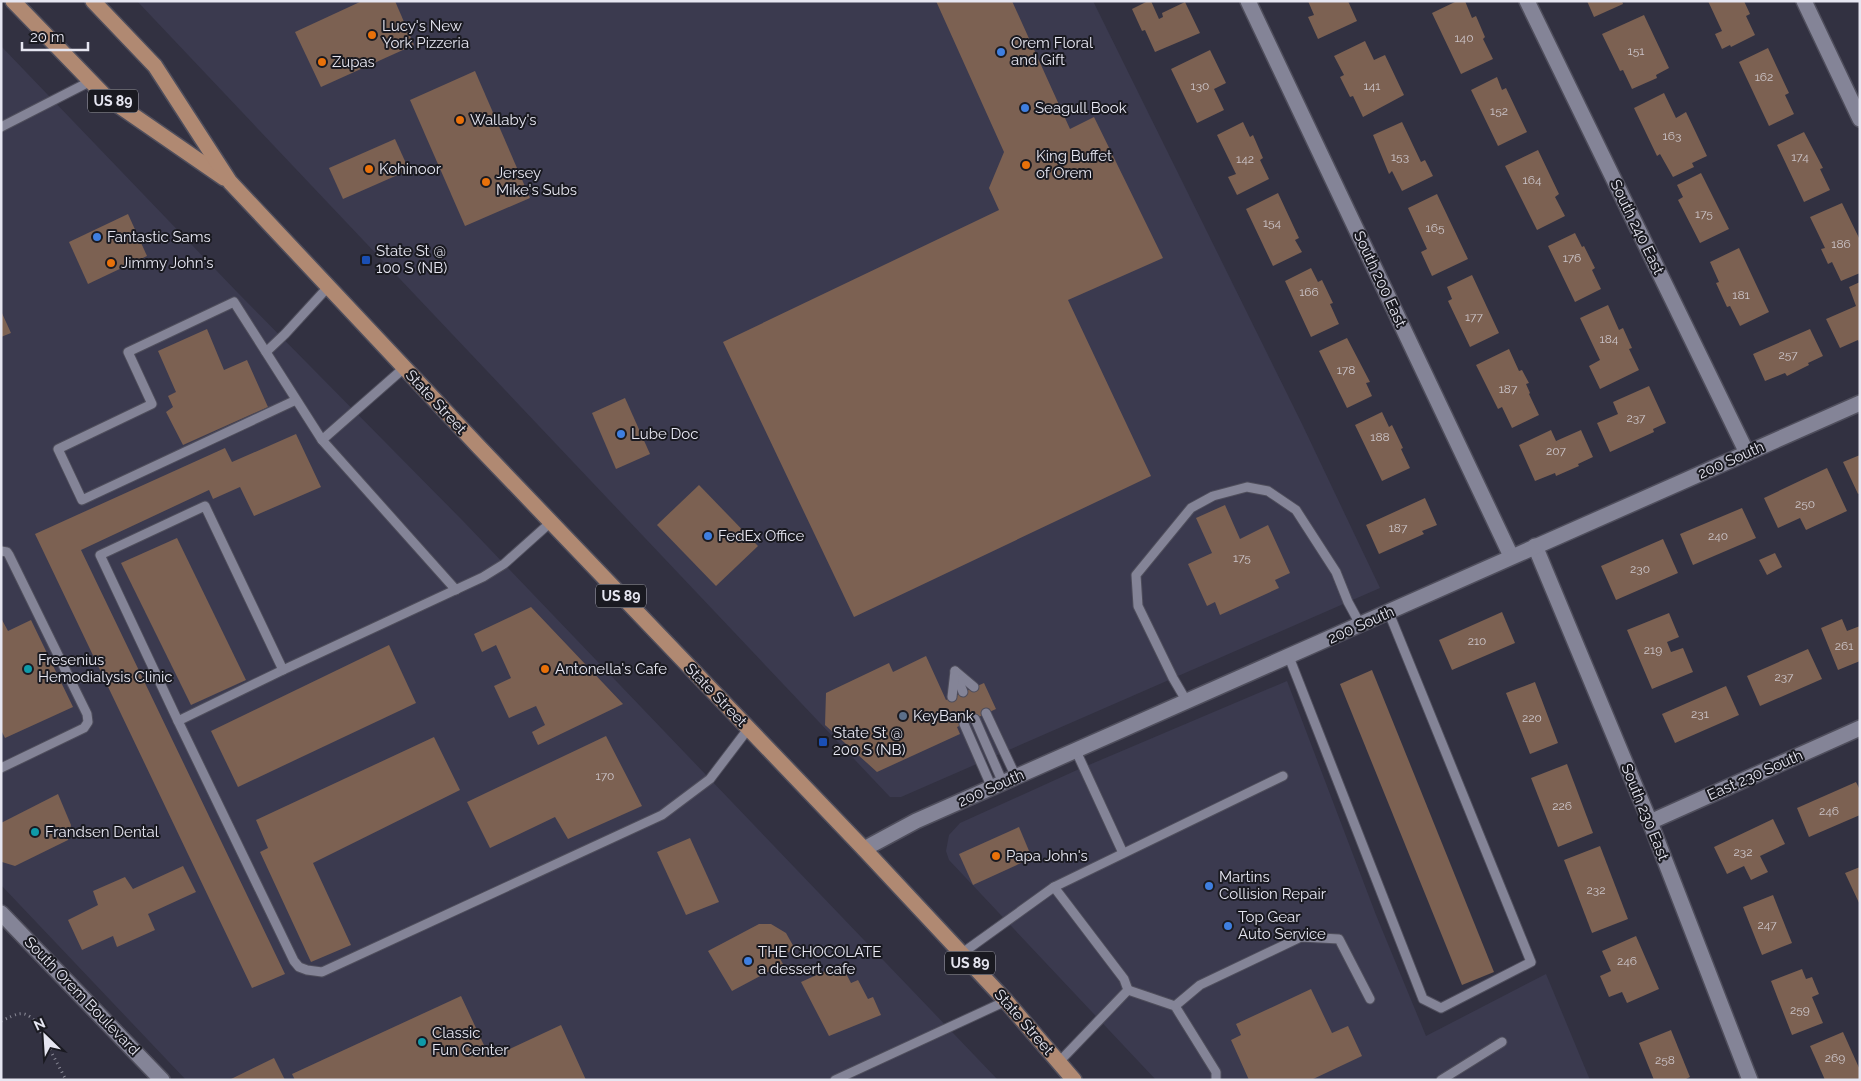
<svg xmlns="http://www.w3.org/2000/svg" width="1861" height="1081" font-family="Raleway,sans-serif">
<rect width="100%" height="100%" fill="#323141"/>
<g fill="#3b3a4f">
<path d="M137 1H1093L1302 424 1380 588 901 797H890Z"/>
<path d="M1 46 238 293 463 521 998 1080H186L1 885Z"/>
<path d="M1287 681 1376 915 1426 1036 1546 974 1590 1080H1156L949 860 946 851 949 835 960 823 1077 770Z"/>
</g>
<g fill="#7c6152">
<path d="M362 1H395L414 45 321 87 295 32Z"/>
<path d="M936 1H1012L1070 129 1094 117 1163 258 1068 300 1151 476 854 617 723 342 999 210 989 188 1004 152Z"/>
<path d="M1148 1H1151L1159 19 1163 17 1162 13 1185 2 1200 33 1155 52 1145 30 1142 31 1132 9Z"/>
<path d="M1308 1H1348L1357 21 1318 39 1308 17 1314 15Z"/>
<path d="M1457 1H1465L1472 18 1476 16 1485 37 1483 39 1493 59 1461 74 1432 13Z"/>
<path d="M1587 1H1622L1623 4 1594 17Z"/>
<path d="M1708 1H1744L1750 14 1746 16 1755 35 1731 47 1730 45 1722 49 1715 34 1722 31Z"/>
<path d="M1644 15 1669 68 1656 75 1657 78 1632 89 1623 70 1620 71 1602 34Z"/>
<path d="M1365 41 1374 60 1385 55 1404 95 1363 117 1353 96 1350 97 1340 77 1344 75 1334 56Z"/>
<path d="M1768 48 1789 93 1785 95 1794 114 1769 126 1739 62Z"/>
<path d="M1210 50 1226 83 1214 89 1224 110 1197 123 1171 69Z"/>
<path d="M475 71 530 198 465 226 410 100Z"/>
<path d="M1497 77 1502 90 1506 88 1527 132 1498 146 1471 90Z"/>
<path d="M1664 93 1676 118 1686 112 1707 156 1692 163 1694 167 1673 177 1660 154 1657 156 1634 108Z"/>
<path d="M1243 122 1250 137 1253 135 1263 158 1260 160 1269 179 1237 195 1228 177 1236 174 1217 135Z"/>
<path d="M1402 122 1421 162 1425 160 1433 176 1402 191 1392 171 1389 174 1373 135Z"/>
<path d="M1804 132 1823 168 1820 169 1830 190 1804 202 1777 145Z"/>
<path d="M395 139 409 170 343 199 329 168Z"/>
<path d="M1538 150 1559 194 1555 197 1565 216 1537 230 1505 166Z"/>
<path d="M1701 173 1729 229 1700 243 1678 200 1683 197 1677 185Z"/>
<path d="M1278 193 1299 238 1295 240 1302 252 1273 266 1246 209Z"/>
<path d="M1437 194 1468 259 1432 276 1421 252 1427 249 1408 208Z"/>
<path d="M1842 203 1860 240V273L1841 281 1832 262 1828 264 1821 249 1825 248 1810 217Z"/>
<path d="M128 214 147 256 88 284 69 242Z"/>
<path d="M1575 233 1582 247 1584 246 1595 268 1592 270 1601 289 1575 302 1548 246Z"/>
<path d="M1739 248 1769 312 1740 326 1730 306 1727 307 1716 283 1719 282 1710 262Z"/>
<path d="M1311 268 1318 282 1322 280 1333 303 1330 304 1339 324 1311 337 1285 281Z"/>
<path d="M1472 275 1499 333 1470 347 1448 301 1452 299 1447 287Z"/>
<path d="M1860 282V344L1858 340 1840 348 1826 319 1856 306 1849 287Z"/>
<path d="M1608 305 1619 330 1623 328 1632 348 1629 349 1639 370 1600 389 1589 366 1600 360 1580 318Z"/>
<path d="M1 311 11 333 1 337Z"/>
<path d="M207 329 224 370 247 360 268 407 183 445 166 412 173 407 168 396 176 392 158 351Z"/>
<path d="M1810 329 1823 356 1808 363 1809 365 1787 376 1785 373 1765 381 1753 354Z"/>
<path d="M1347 338 1370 382 1366 383 1372 396 1347 408 1319 351Z"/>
<path d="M1509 349 1519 371 1522 370 1529 383 1526 384 1530 393 1529 394 1539 415 1512 428 1502 407 1498 409 1476 365Z"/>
<path d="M1649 386 1666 423 1653 429 1654 432 1610 452 1597 423 1618 414 1613 402Z"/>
<path d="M625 398 650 454 616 469 592 413Z"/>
<path d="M1382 412 1389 427 1392 425 1403 448 1401 449 1410 468 1382 481 1355 425Z"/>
<path d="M1551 430 1556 441 1581 430 1593 457 1578 464 1579 466 1556 476 1555 473 1535 481 1519 445Z"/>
<path d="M296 434 321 487 254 516 240 487 213 499 209 490 81 550 285 974 252 988 35 534 225 448 232 462Z"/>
<path d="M1860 455V493L1858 494 1843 462Z"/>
<path d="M1827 468 1847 511 1806 530 1800 518 1778 528 1764 498Z"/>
<path d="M699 485 758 546 716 586 657 525Z"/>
<path d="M1425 498 1437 525 1422 531 1424 534 1379 554 1366 525Z"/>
<path d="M1225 505 1240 539 1268 525 1290 573 1275 580 1279 588 1220 615 1215 602 1207 606 1188 564 1212 553 1196 518Z"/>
<path d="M1742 508 1756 538 1693 565 1680 534Z"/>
<path d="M177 538 246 680 191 705 121 563Z"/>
<path d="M1663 539 1678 573 1616 600 1601 566Z"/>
<path d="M1775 553 1782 567 1767 575 1759 560Z"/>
<path d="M531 607 623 704 538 745 532 732 545 725 536 706 509 718 494 686 511 678 496 645 482 652 474 634Z"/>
<path d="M1502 612 1515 643 1452 670 1439 640Z"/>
<path d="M1669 613 1679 637 1667 642 1671 652 1683 648 1693 672 1652 689 1627 630Z"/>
<path d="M1 618 8 631 31 620 73 707 5 738 1 730Z"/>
<path d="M1842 619 1847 631 1860 626V661L1838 670 1821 628Z"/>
<path d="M389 645 416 703 238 787 211 731Z"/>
<path d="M1808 649 1822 679 1760 706 1747 676Z"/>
<path d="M926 656 946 700 984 683 996 709 957 727 960 734 877 772 825 725 826 693 889 663 893 672Z"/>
<path d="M1372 670 1494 972 1462 985 1340 684Z"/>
<path d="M1535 682 1558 743 1530 754 1506 693Z"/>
<path d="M1726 686 1739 715 1675 743 1662 714Z"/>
<path d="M606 736 642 806 568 839 555 817 490 848 467 802Z"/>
<path d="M434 737 460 790 313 863 351 945 311 962 260 852 268 848 256 820Z"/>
<path d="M1567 764 1593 833 1558 847 1531 778Z"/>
<path d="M1856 782 1860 790V815L1809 837 1797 808Z"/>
<path d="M58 794 71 825 68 840 15 866 2 862 1 823Z"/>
<path d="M1773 819 1785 844 1760 856 1768 872 1751 880 1744 866 1727 874 1714 847Z"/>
<path d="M1019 827 1032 858 973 885 959 854Z"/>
<path d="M690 838 719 902 686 915 657 852Z"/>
<path d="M1600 846 1628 919 1592 933 1564 860Z"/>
<path d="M183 866 196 892 148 914 155 930 117 947 113 936 82 950 68 920 98 905 93 891 125 877 133 889Z"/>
<path d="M1860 867V905L1845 873Z"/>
<path d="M1773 895 1792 943 1762 955 1743 907Z"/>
<path d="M759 924H771L786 933 795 949 779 957 783 964 732 991 708 951Z"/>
<path d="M1636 936 1659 989 1627 1003 1622 992 1609 997 1600 976 1611 971 1602 951Z"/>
<path d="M841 964 851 983 858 980 868 999 873 997 881 1015 829 1036 801 982Z"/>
<path d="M1802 969 1806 979 1812 977 1819 994 1812 997 1823 1023 1792 1035 1771 981Z"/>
<path d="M1311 989 1332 1033 1348 1026 1362 1056 1311 1080H1249L1231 1040 1241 1035 1236 1024Z"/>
<path d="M461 996 490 1058 561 1025 586 1080H295L292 1074Z"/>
<path d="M1671 1030 1690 1077 1684 1080H1654L1639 1043Z"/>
<path d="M1843 1032 1860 1070V1080H1825L1810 1046Z"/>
<path d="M274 1058 285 1080H229Z"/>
</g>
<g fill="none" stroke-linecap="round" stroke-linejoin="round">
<g stroke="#4f4e5c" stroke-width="11">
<g id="lane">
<path d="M1 127 91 81"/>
<path d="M266 352 285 334 328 287"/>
<path d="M404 368 322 440 456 590"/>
<path d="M296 400 82 500 58 449 152 404 128 352 234 302 322 440"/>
<path d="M551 522 504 564 483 577 283 670 178 721 294 961 299 967 307 970 322 972 662 815 710 779 748 729"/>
<path d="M1 551 7 552 9 555 87 714 88 722 84 728 1 768"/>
<path d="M1289 657 1423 999 1441 1008 1531 962 1389 613"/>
<path d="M955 671 974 687"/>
<path d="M956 674 963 692"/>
<path d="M952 697 955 671"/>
<path d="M1187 702 1173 678 1138 606 1136 575 1191 508 1213 496 1247 487 1268 491 1296 510 1336 572 1348 602 1361 626"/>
<path d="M986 713 1016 777"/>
<path d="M975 719 1003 783"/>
<path d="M178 721 100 555 205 506 283 670"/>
<path d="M964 724 992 788"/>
<path d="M1076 751 1123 853"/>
<path d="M1054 887 1124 979 1128 990 1059 1062"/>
<path d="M961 954 1054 887 1283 776"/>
<path d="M1128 990 1175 1006 1216 1072V1080"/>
<path d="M1175 1006 1200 985 1301 937 1339 939 1370 999"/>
<path d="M835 1080 1006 1001"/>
<path d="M1441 1080 1502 1042"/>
</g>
</g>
<g stroke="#4f4e5c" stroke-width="18">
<g id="street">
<path d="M1248 1 1511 556"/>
<path d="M1527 1 1747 453"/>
<path d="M1804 1 1860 119"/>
<path d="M1535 546 1650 822 1750 1080"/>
<path d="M1650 822 1860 728"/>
</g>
</g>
<g stroke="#4f4e5c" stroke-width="18">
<g id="secondary">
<path d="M864 849 916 821C1231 683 1545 542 1860 403"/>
<path d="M1 913 162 1080"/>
</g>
</g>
<g stroke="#4f4e5c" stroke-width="18">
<g id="primary">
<path d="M13 1 105 96 224 178"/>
<path d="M93 1 155 66 230 182 479 447 864 849 1006 1001 1074 1080"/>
</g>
</g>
<path stroke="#8e8e9b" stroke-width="3" stroke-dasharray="1 4" stroke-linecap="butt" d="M1 1021C16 1015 22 1008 35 1021L66 1080"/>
<use href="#lane" stroke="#848497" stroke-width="9"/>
<use href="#street" stroke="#848497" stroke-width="15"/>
<use href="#secondary" stroke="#848497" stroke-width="15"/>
<use href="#primary" stroke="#b08972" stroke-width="15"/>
</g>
<g fill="#e8710a" stroke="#1a1a21" stroke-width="2">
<circle cx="372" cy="35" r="5"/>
<circle cx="322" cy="62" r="5"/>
<circle cx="460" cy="120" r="5"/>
<circle cx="1026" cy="165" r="5"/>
<circle cx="369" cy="169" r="5"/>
<circle cx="486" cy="182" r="5"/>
<circle cx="111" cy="263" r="5"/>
<circle cx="545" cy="669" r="5"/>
<circle cx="996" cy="856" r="5"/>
</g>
<g fill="#3f7fe0" stroke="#1a1a21" stroke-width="2">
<circle cx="1001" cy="52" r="5"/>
<circle cx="1025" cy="108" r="5"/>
<circle cx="97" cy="237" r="5"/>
<circle cx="621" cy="434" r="5"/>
<circle cx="708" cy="536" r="5"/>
<circle cx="1209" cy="886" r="5"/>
<circle cx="1228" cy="926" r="5"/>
<circle cx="748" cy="961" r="5"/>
</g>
<g fill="#1a4fb4" stroke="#1a1a21" stroke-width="2">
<rect x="361" y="255" width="10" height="10" rx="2.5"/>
<rect x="818" y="737" width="10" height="10" rx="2.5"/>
</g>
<g fill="#0f9aa8" stroke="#1a1a21" stroke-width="2">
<circle cx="28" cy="669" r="5"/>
<circle cx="35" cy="832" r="5"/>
<circle cx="422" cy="1042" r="5"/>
</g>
<circle fill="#5c6f8a" stroke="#1a1a21" stroke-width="2" cx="903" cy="716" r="5"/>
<g text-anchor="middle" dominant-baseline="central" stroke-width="4" stroke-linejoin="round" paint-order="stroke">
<g font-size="12" fill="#ccc5c9">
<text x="1464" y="38">140</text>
<text x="1636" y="51">151</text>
<text x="1764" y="77">162</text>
<text x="1200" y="86">130</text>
<text x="1372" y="86">141</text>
<text x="1499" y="111">152</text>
<text x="1672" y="136">163</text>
<text x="1400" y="157">153</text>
<text x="1800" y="157">174</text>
<text x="1245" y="159">142</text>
<text x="1532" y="180">164</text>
<text x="1704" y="214">175</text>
<text x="1272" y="223">154</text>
<text x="1435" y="228">165</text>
<text x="1841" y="244">186</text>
<text x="1572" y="258">176</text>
<text x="1309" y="292">166</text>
<text x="1741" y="295">181</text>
<text x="1474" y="317">177</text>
<text x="1609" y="339">184</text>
<text x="1788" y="355">257</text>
<text x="1346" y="370">178</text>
<text x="1508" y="389">187</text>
<text x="1636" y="418">237</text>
<text x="1380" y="437">188</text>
<text x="1556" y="451">207</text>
<text x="1805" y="504">250</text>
<text x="1398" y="528">187</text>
<text x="1718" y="536">240</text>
<text x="1242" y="558">175</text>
<text x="1640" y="569">230</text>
<text x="1477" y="641">210</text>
<text x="1844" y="646">261</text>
<text x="1653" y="650">219</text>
<text x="1784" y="677">237</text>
<text x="1700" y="714">231</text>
<text x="1532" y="718">220</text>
<text x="605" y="776">170</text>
<text x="1562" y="806">226</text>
<text x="1829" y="811">246</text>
<text x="1743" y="852">232</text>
<text x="1596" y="890">232</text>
<text x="1767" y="925">247</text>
<text x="1627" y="961">246</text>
<text x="1800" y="1010">259</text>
<text x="1835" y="1058">269</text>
<text x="1665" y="1060">258</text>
</g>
<g fill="#1a1a21" stroke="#a9a9b3" stroke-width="1">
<rect x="88" y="89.5" width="50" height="23" rx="4"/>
<rect x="596" y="584.5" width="50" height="23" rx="4"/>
<rect x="945" y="951.5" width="50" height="23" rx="4"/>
</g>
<g font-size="14" font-weight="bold" fill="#e6e6f1">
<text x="113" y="101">US 89</text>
<text x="621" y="596">US 89</text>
<text x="970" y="963">US 89</text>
</g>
<g font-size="15" fill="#e6e6f1" stroke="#1a1a21" text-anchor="start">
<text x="382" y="26">Lucy's New<tspan x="382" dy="17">York Pizzeria</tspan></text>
<text x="1011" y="43">Orem Floral<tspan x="1011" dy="17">and Gift</tspan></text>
<text x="332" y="62">Zupas</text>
<text x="1035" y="108">Seagull Book</text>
<text x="470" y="120">Wallaby's</text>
<text x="1036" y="156">King Buffet<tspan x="1036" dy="17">of Orem</tspan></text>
<text x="379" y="169">Kohinoor</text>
<text x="496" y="173">Jersey<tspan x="496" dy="17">Mike's Subs</tspan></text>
<text x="107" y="237">Fantastic Sams</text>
<text x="376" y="251">State St @<tspan x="376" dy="17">100 S (NB)</tspan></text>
<text x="121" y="263">Jimmy John's</text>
<text x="631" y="434">Lube Doc</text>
<text x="718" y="536">FedEx Office</text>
<text x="38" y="660">Fresenius<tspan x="38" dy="17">Hemodialysis Clinic</tspan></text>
<text x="555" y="669">Antonella's Cafe</text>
<text x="913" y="716">KeyBank</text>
<text x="833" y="733">State St @<tspan x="833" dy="17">200 S (NB)</tspan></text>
<text x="45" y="832">Frandsen Dental</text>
<text x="1006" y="856">Papa John's</text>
<text x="1219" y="877">Martins<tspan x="1219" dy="17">Collision Repair</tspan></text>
<text x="1238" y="917">Top Gear<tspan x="1238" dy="17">Auto Service</tspan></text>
<text x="758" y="952">THE CHOCOLATE<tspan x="758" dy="17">a dessert cafe</tspan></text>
<text x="432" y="1033">Classic<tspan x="432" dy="17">Fun Center</tspan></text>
</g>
<g font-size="15" fill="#e6e6f1" stroke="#1a1a21">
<text transform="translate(1637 227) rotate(64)">South 240 East</text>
<text transform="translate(1380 279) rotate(65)">South 200 East</text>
<text transform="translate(436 402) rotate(47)">State Street</text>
<text transform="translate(1731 460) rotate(-24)">200 South</text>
<text transform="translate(1361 625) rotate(-24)">200 South</text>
<text transform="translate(716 695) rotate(46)">State Street</text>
<text transform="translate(1755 775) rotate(-24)">East 230 South</text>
<text transform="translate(991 788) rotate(-24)">200 South</text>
<text transform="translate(1645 812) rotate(68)">South 230 East</text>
<text transform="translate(82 996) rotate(46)">South Orem Boulevard</text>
<text transform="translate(1024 1022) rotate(49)">State Street</text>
</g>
</g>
<rect width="1861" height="1081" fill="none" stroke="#e6e6f1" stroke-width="5"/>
<g transform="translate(45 1036) rotate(335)" stroke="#1a1a21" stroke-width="4" paint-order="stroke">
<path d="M0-4L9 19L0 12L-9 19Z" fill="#e6e6f1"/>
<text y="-8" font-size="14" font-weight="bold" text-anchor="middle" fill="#e6e6f1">N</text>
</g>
<path d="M22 42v8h66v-8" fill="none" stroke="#e6e6f1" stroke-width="2.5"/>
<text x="30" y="42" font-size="15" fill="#e6e6f1" stroke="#1a1a21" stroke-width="4" paint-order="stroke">20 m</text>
</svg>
